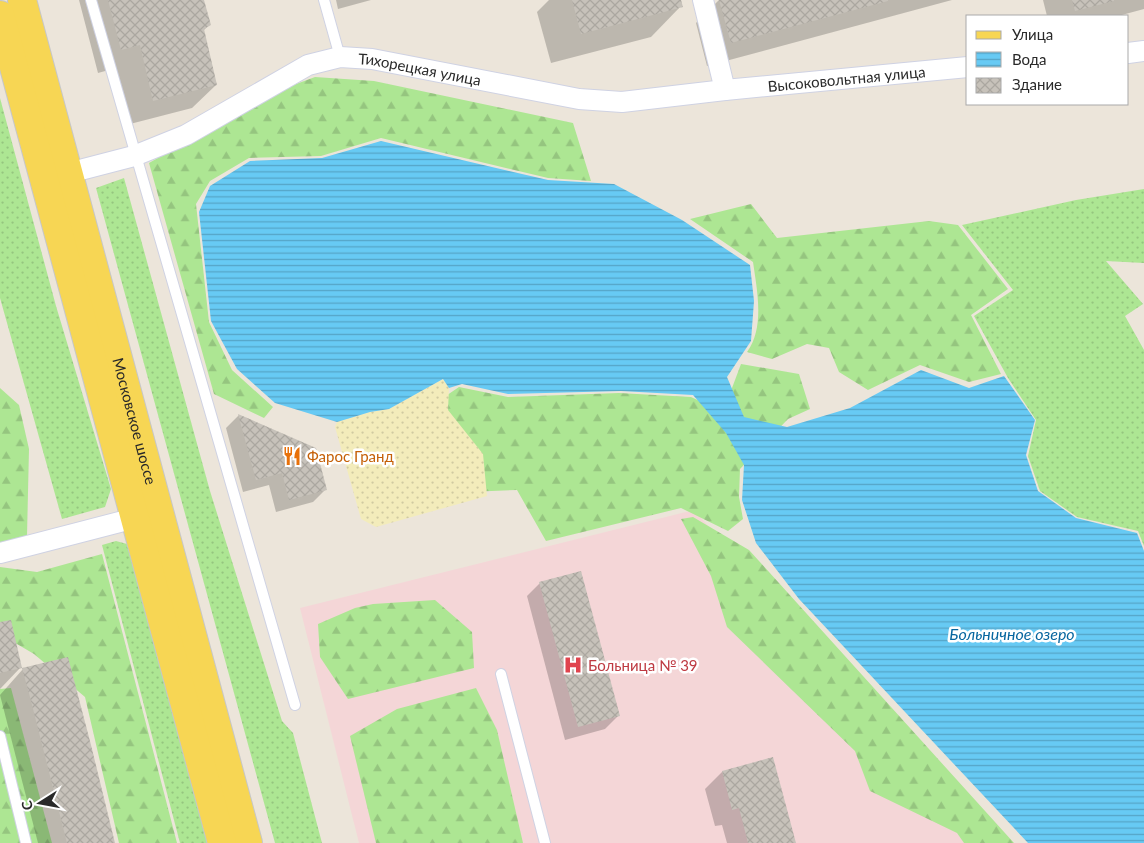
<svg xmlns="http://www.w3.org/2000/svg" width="1144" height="843" font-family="Lato,sans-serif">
<defs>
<pattern id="grass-dots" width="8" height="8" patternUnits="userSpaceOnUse" patternTransform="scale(1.25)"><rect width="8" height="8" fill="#ade693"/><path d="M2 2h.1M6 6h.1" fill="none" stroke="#95c57f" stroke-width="1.8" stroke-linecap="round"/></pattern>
<pattern id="forest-firs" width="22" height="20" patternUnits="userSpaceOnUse" patternTransform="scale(1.25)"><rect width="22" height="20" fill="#ade693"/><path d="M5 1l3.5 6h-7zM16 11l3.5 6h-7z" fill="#95c57f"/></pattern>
<pattern id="sand-dots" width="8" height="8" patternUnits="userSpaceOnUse" patternTransform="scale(1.25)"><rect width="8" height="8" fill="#f3ecbb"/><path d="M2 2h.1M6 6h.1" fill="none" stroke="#d0caa1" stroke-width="1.8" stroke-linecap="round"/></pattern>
<pattern id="water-rules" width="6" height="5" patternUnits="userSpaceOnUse" patternTransform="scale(1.25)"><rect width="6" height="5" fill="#67caf4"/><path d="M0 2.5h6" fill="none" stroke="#55a4c6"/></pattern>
<pattern id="building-cross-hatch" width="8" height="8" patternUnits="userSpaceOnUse" patternTransform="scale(1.25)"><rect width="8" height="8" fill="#c7c2ba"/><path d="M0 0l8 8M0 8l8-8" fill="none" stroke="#aba7a0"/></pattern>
</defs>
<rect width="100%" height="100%" fill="#ece5da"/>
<path fill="#f4d6d7" d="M694 510 991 843H359L300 608Z"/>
<g fill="url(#grass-dots)">
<path d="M0 98 56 306 111 489 105 507 62 519 0 298Z"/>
<path d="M124 178 210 491 282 721 293 733 322 843H275L96 188Z"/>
<path d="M1144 189V263L1106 261 1143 304 1125 316 1144 350V546L1138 531 1077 517 1040 491 1028 456 1036 420 1008 378 974 316 1013 290 962 225 1076 200Z"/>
<path d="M116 541 127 544 208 843H180L102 545Z"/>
</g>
<g fill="url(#forest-firs)">
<path d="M315 77 374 81 573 123 591 181 548 178 381 138 321 156 249 158 210 181 196 204 209 322 232 370 273 407 264 418 214 394 149 163 272 93Z"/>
<path d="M751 204 777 238 929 221 958 225 1008 289 971 315 1001 374 969 382 920 365 868 390 839 372 829 348 807 344 772 359 747 352C765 328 757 290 753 262L690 219Z"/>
<path d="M741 364 799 374 810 409 788 419 740 469 739 497 743 519 728 531 681 508 546 541 517 490 418 494 434 404 459 387 508 397 619 393 691 397 723 412Z"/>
<path d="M0 388 19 405 29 449 27 536 0 543Z"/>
<path d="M693 517 749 550 1014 843H964L957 833 870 791 855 751 727 627 711 576 681 519Z"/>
<path d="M102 554 177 843H119L85 697 34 654 0 634V567L37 572Z"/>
<path d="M435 600 472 632 474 668 348 699 320 657 318 624 355 608 373 604Z"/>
<path d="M11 688 52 843H0V689Z"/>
<path d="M476 688 497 730 523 843H376L350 736 397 709Z"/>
</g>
<path fill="url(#sand-dots)" d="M443 379 449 388 448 410 483 454 487 496 376 527 361 519 335 427 337 422 370 412 389 409Z"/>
<path fill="url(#water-rules)" d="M381 141 548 180 614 184 682 220 750 265 754 301 751 341 727 377 744 417 787 427 850 408 921 370 969 388 1004 376 1035 420 1026 455 1038 491 1076 518 1137 533 1144 551V843H1028L799 599 756 543 742 500 744 465 726 433 693 395 621 391 508 394 462 384 449 388 443 379 389 409 370 412 337 422 275 403 237 369 211 321 199 212 210 186 250 161 322 158Z"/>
<g fill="#0003">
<path d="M79 0H203L209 25 203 31 216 85 192 108 130 124 116 68 98 73Z"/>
<path d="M336 0H371L338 9Z"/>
<path d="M549 0H680L681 6 651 37 551 63 537 12Z"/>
<path d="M719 0H952L707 66 696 23Z"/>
<path d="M1043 0H1144V9L1118 16H1047Z"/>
<path d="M239 415 326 489 313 502 276 512 269 485 243 492 226 428Z"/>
<path d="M540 583 618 716 605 729 565 740 527 596Z"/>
<path d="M0 623 21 667 0 689Z"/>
<path d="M23 669 113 843H38L0 695Z"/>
<path d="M722 772 794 843H727L722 825 715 826 705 789Z"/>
</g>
<g fill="url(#building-cross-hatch)">
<path d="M108 0H204L211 25 204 29 217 85 153 101 140 45 121 50Z"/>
<path d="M572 0H681L683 7 581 34Z"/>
<path d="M719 0H888V1L731 43Z"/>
<path d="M1072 0H1114V1L1075 11Z"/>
<path d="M238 414 316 448 327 490 289 500 282 473 256 480Z"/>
<path d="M581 571 620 716 578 727 539 582Z"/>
<path d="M11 620 22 668 0 673V622Z"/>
<path d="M68 657 91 745 115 843H67L30 697 22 668Z"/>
<path d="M773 757 796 843H748L739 808 732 810 722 771Z"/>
</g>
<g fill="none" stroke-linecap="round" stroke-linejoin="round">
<g stroke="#cfd2e3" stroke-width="12">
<g id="service">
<path d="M91 0 295 705"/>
<path d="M324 0 340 57"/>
<path d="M501 674 545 843"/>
<path d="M0 736 26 843"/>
</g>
</g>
<g stroke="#cfd2e3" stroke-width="22">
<g id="minor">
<path d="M703 0 725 90"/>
<path d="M1128 53 1144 51"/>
<path id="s1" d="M57 176 134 156 186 135 308 65 340 57 372 59 579 99 622 102 725 90 968 67"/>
<path d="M0 553 135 518"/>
</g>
</g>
<g stroke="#c7c7c7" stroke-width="30">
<g id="primary">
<path id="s2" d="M22 0 248 843"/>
<path d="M0 15 222 843"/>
</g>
</g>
<use href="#service" stroke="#fff" stroke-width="10"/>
<use href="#minor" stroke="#fff" stroke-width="20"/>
<use href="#primary" stroke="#f7d654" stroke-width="28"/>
</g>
<defs>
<g id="restaurant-bare" transform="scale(1.5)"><path d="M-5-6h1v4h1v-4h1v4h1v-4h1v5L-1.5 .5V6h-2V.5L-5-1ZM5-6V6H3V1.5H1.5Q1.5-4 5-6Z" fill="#e8710a" stroke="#fff" stroke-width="2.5" paint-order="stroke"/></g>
<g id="hospital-bare" transform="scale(1.5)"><path d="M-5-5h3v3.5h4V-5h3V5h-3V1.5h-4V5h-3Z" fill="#e0444e" stroke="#fff" stroke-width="2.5" paint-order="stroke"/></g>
</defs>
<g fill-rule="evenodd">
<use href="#restaurant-bare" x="292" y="456"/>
<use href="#hospital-bare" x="573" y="665"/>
</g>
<g text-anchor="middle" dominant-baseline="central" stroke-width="5" stroke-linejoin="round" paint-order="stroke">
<g font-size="15" fill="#292929" stroke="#fff">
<text stroke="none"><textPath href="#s1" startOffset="390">Тихорецкая улица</textPath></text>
<text stroke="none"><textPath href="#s1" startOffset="821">Высоковольтная улица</textPath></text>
<text stroke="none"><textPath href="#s2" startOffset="436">Московское шоссе</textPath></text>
</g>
<g font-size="15" fill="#c56008" stroke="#fff" text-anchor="start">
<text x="307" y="456">Фарос Гранд</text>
</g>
<g font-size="15" fill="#be3a42" stroke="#fff" text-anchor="start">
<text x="588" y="665">Больница № 39</text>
</g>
<g font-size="16" font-style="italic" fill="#07669f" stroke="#fff">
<text x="1012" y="633">Больничное озеро</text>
</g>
</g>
<rect x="966" y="15" width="162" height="90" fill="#ffffff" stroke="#a9a9a9"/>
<rect x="976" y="31" width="25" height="8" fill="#f7d654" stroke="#a9a9a9"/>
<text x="1012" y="40" font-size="15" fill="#292929">Улица</text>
<rect x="976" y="52" width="25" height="15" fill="url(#water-rules)" stroke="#a9a9a9"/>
<text x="1012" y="65" font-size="15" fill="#292929">Вода</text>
<rect x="976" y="78" width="25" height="15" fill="url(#building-cross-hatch)" stroke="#a9a9a9"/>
<text x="1012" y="90" font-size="15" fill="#292929">Здание</text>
<g transform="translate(40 803) rotate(259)" stroke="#ffffff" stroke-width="4" paint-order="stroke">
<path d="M0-4L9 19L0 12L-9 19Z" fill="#292929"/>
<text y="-8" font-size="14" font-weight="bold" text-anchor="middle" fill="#292929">С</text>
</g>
</svg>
